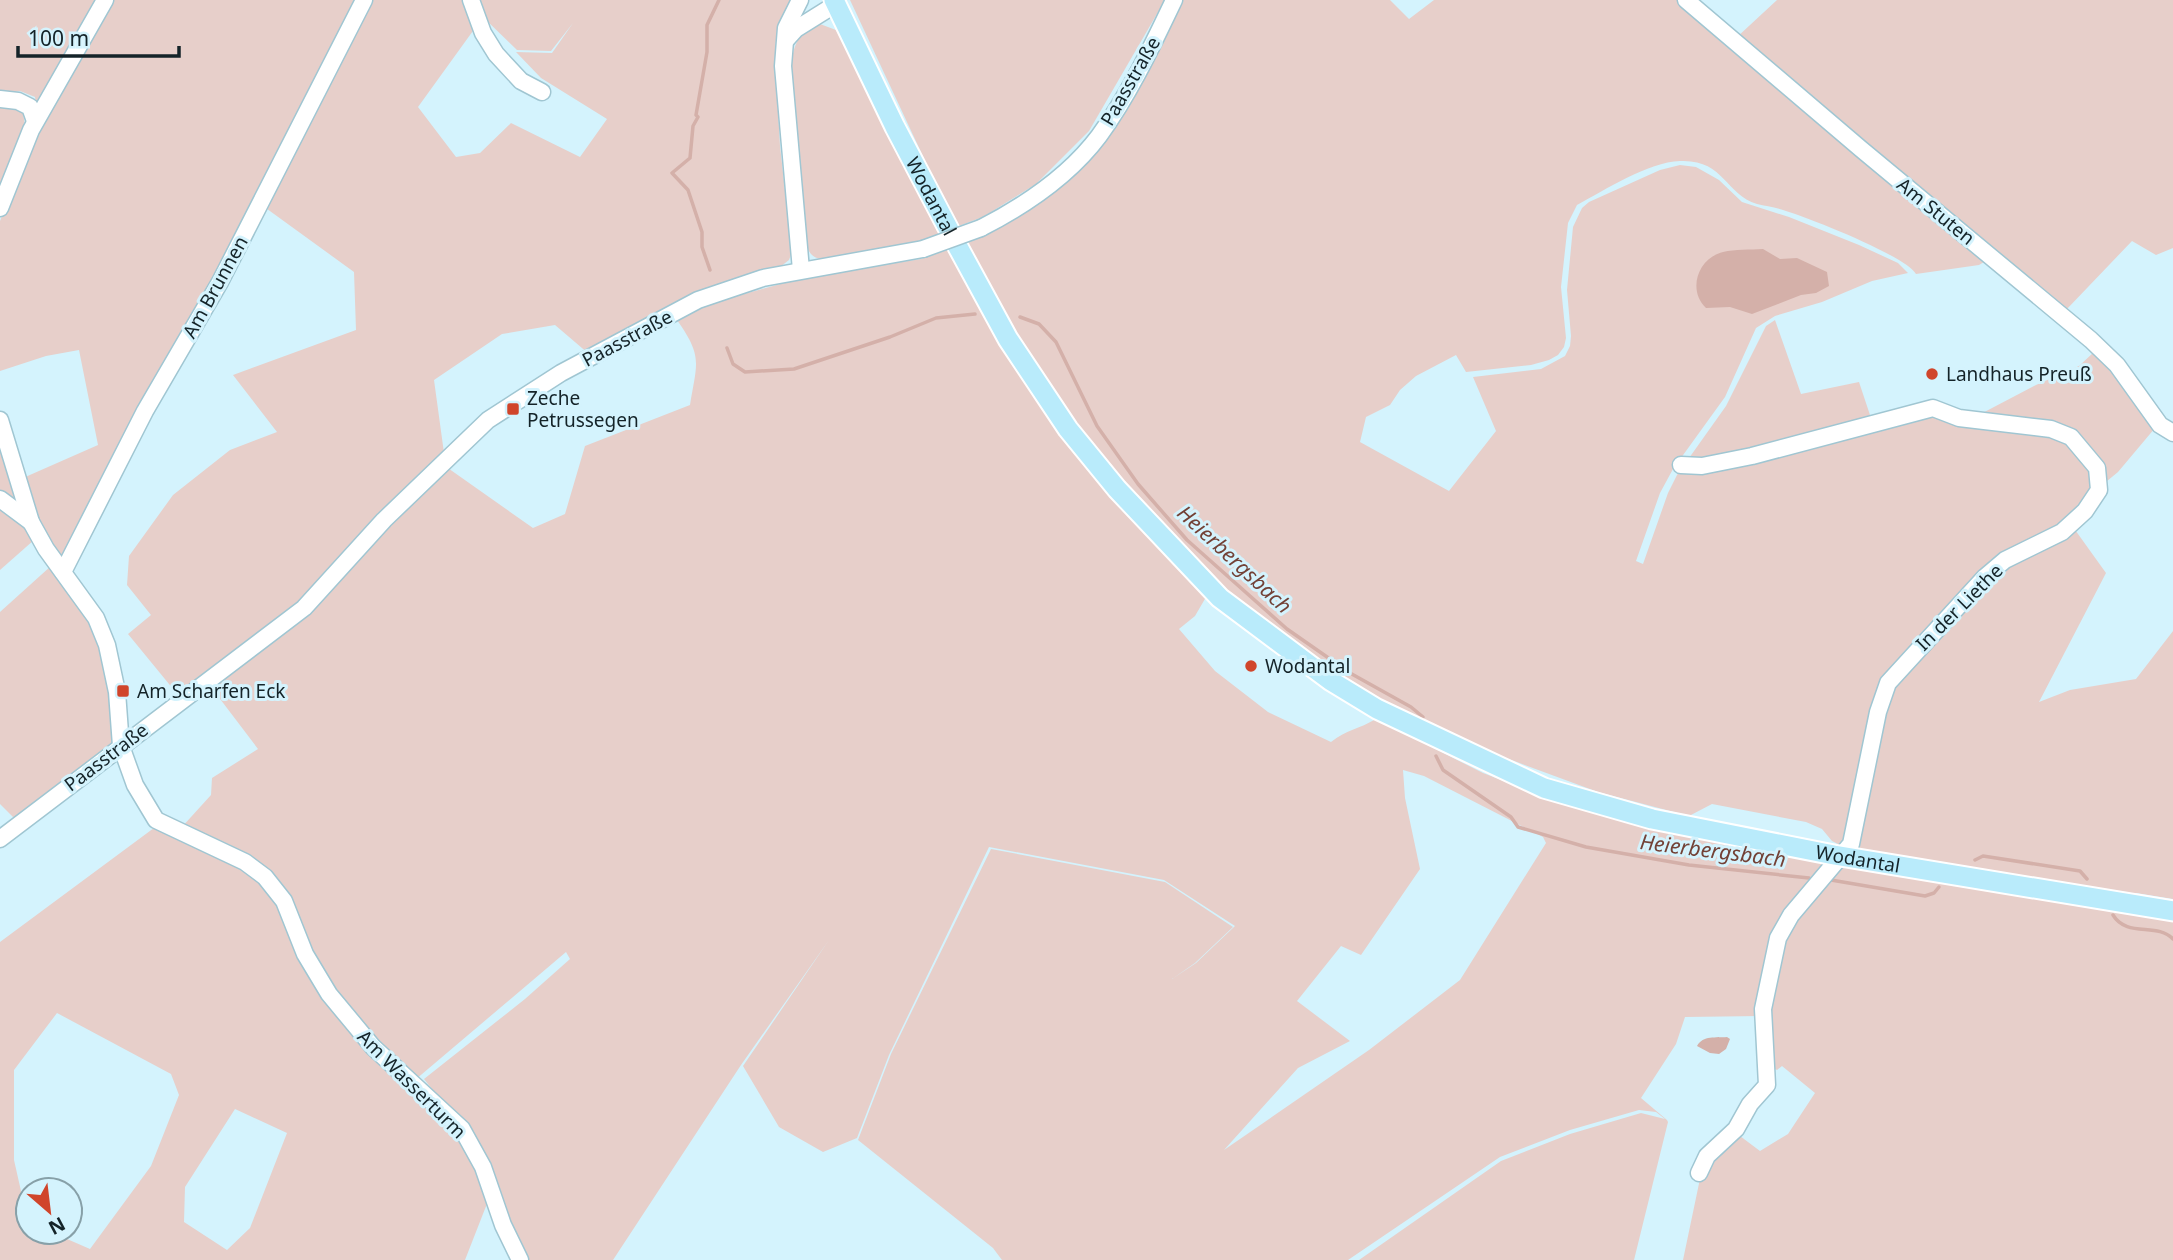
<svg xmlns="http://www.w3.org/2000/svg" width="2173" height="1260" font-family="'Noto Sans',sans-serif">
<rect width="100%" height="100%" fill="#d4f3fd"/>
<g fill="#e7cfca" fill-rule="evenodd">
<path d="M0 0H791L776 38 775 57 780 146 792 252 789 260 780 267 589 354 555 325 502 334 434 380 444 453 299 607 178 695 128 634 151 615 127 585 129 556 173 495 230 450 277 432 233 375 356 330 354 272 263 206 61 564 35 517 23 478 98 445 79 350 46 356 0 371V221L39 125 35 97 20 91 0 94ZM483 17 517 50 551 51 573 23 552 53 516 52 541 78 607 119 580 157 511 123 480 153 456 157 418 107Z"/>
<path d="M850 0H1165L1089 131 1036 184 983 217 956 227Z"/>
<path d="M1182 0H1390L1409 19 1434 0H1678L1756 70 1984 262 1979 265 1916 274C1906 256 1807 217 1783 210 1774 207 1765 206 1757 204 1725 194 1724 159 1680 161 1648 162 1605 190 1577 205L1568 223 1561 287 1566 338 1564 347 1558 355 1549 360 1531 365 1466 372 1456 355 1416 376 1400 390 1390 405 1366 417 1360 442 1449 491 1496 431 1473 377 1541 369 1565 356 1570 346 1571 336 1567 290 1573 227 1582 208 1589 202 1660 170 1680 165 1696 167 1719 180 1742 202 1789 217 1859 245 1898 263 1908 273 1872 281 1822 302 1775 316 1756 328 1725 397 1673 469 1660 493 1636 561 1643 564 1668 493 1677 475 1726 406 1766 326 1775 320 1801 394 1859 382 1872 421 1933 411 2050 432 2083 453 2096 484 2084 510 2023 548 1896 669 1849 840 1840 845 1832 841 1822 829 1806 822 1712 804 1689 816 1598 792 1460 741 1355 687 1226 593 1146 518 1062 411 961 244 1004 225 1063 183 1100 148 1125 107Z"/>
<path d="M1777 0H2173V248L2156 255 2132 241 2066 310 1736 38Z"/>
<path d="M820 24 836 30 941 235C920 240 833 265 817 258 811 256 809 251 806 246L791 68C793 47 797 31 820 24Z"/>
<path d="M0 106H15L23 113 25 125 0 193Z"/>
<path d="M954 247 1009 353 1209 592 1195 616 1179 629 1215 671 1268 712 1331 742C1346 730 1359 729 1376 719L1483 773 1564 804 1826 862 1788 915 1761 1016 1685 1017 1676 1044 1641 1098 1667 1120 1668 1122 1634 1260H1359L1501 1161 1570 1134 1641 1113 1665 1119 1656 1112 1639 1110 1570 1130 1500 1157 1348 1260H1002L993 1248 858 1140 891 1054 991 849 1165 882 1233 927 1195 963 1172 979 1196 963 1235 926 1164 880 989 847 889 1055 857 1138 823 1152 779 1127 743 1066 829 940 741 1065 613 1260H525L470 1127 440 1099 424 1079 525 999 570 959 566 952 415 1080 332 993 309 952 289 900 181 828 211 795 212 778 258 749 211 687 445 466 533 528 565 514 585 446 690 405C697 362 703 357 677 320L711 303 806 277 921 259ZM1403 770 1424 776 1543 837 1546 843 1460 980 1369 1050 1224 1150 1298 1068 1350 1041 1297 1001 1341 946 1361 955 1420 869 1405 798Z"/>
<path d="M2094 352 2104 361 2155 428 2118 472 2101 486 2074 436 1973 418 2036 385 2079 366Z"/>
<path d="M0 433 22 505 0 494Z"/>
<path d="M0 501 21 518 34 540 0 570Z"/>
<path d="M2073 527 2106 573 2039 702 2070 690 2136 679 2173 631V899L2136 893 2131 912 2173 920V1260H1683L1701 1174 1736 1133 1760 1151 1788 1134 1815 1093 1782 1066 1777 1070 1771 1067 1767 1032 1782 938 1837 864 1959 886 1966 869 1850 851 1891 684 1988 578Z"/>
<path d="M51 566 91 618 109 681 114 737 112 744 16 820 0 804V612Z"/>
<path d="M158 825 243 864 282 902 326 996 460 1130 490 1196 465 1260H0V942ZM57 1013 171 1074 179 1095 151 1166 90 1249 51 1232H28V1222L14 1160V1070ZM235 1109 287 1133 250 1228 227 1250 184 1222 185 1187Z"/>
</g>
<g fill="#d4b0a9">
<path d="M1763 249 1780 259 1797 258 1827 272 1829 286 1816 293 1801 295 1752 314 1730 307 1706 308C1687 290 1698 258 1723 252 1735 249 1750 250 1763 249Z"/>
<path d="M1727 1037 1730 1039 1726 1049 1719 1054 1710 1053 1697 1046C1703 1035 1716 1038 1727 1037Z"/>
</g>
<g fill="none" stroke-linecap="round" stroke-linejoin="round">
<g stroke="#d4b0a9" stroke-width="3.5">
<path d="M710 270 702 247V232L688 190 672 173 690 158 693 126 698 117 696 115 707 52V25L719 0"/>
<path d="M1020 317 1039 324 1056 342 1097 426 1138 484 1187 540 1287 629 1350 673 1411 707 1423 717"/>
<path d="M727 348 733 364 745 372 794 369 890 337 936 318 975 314"/>
<path d="M1436 756 1443 770 1511 817 1518 827 1586 847 1689 865 1809 878"/>
<path d="M1975 860 1983 856 2080 871 2087 879"/>
<path d="M1831 880 1925 896 1934 893 1939 887"/>
<path d="M2113 915C2127 938 2157 922 2173 939"/>
</g>
<g stroke="#a0c6d2" stroke-width="19">
<g id="minor">
<path d="M471 0 483 33 496 54 521 81 542 92"/>
<path d="M800 0 786 28 783 66 801 270"/>
<path d="M1686 0 1861 149 2091 340 2117 365 2160 425 2173 433"/>
<path d="M787 39 796 29 836 4"/>
<path d="M0 99 18 101 30 107 35 121"/>
<path d="M0 208 31 130 105 0"/>
<path d="M981 228C1024 206 1069 176 1099 136 1129 95 1152 46 1174 0"/>
<path d="M0 420 31 522 46 549 96 618 107 645 117 692 121 746 135 785 156 820 245 862 265 877 284 901 305 954 329 994 373 1047 462 1129 483 1167 503 1225 520 1260"/>
<path d="M1681 465 1702 466 1752 456 1933 408 1959 418 2051 429 2071 437 2097 468 2099 490 2085 511 2062 532 2005 560 1985 577 1888 683 1878 712 1851 844 1791 915 1778 938 1763 1009 1767 1085 1750 1104 1736 1129 1707 1156 1699 1173"/>
<path d="M0 499 31 522"/>
<path d="M63 572 145 411 220 282 364 0"/>
<path d="M0 839 304 608 384 520 488 420 561 373 698 300 763 278 923 249"/>
</g>
</g>
<g stroke="#fff" stroke-width="23">
<g id="major">
<path id="s1" d="M834 0 895 127 958 247 1008 339 1068 429 1117 489 1220 598 1331 681 1377 709 1544 788 1652 819 1834 855 2173 911"/>
</g>
</g>
<use href="#minor" stroke="#fff" stroke-width="16"/>
<use href="#major" stroke="#b9ebfb" stroke-width="19"/>
<g stroke="#a0c6d2" stroke-width="19" stroke-linecap="butt">
<path id="minor-bridge" d="M923 249 981 228"/>
</g>
<use href="#minor-bridge" stroke="#fff" stroke-width="16"/>
</g>
<g fill="#d0452b" stroke="#d4f3fd" stroke-width="2.5">
<circle cx="1932" cy="374" r="7"/>
<rect x="506" y="402" width="14" height="14" rx="3.5"/>
<circle cx="1251" cy="666" r="7"/>
<rect x="116" y="684" width="14" height="14" rx="3.5"/>
</g>
<g text-anchor="middle" dominant-baseline="central" stroke-width="6" stroke-linejoin="round" paint-order="stroke">
<g font-size="19" fill="#142328" stroke="#d4f3fd">
<text transform="translate(1130 81) rotate(-60)">Paasstraße</text>
<text stroke="none"><textPath href="#s1" startOffset="219">Wodantal</textPath></text>
<text transform="translate(1936 211) rotate(39)">Am Stuten</text>
<text transform="translate(215 287) rotate(-61)">Am Brunnen</text>
<text transform="translate(627 338) rotate(-28)">Paasstraße</text>
<text transform="translate(1959 607) rotate(-45)">In der Liethe</text>
<text transform="translate(106 757) rotate(-37)">Paasstraße</text>
<text stroke="none"><textPath href="#s1" startOffset="1416">Wodantal</textPath></text>
<text transform="translate(412 1084) rotate(45)">Am Wasserturm</text>
</g>
<g font-size="19" fill="#142328" stroke="#d4f3fd" text-anchor="start">
<text x="1946" y="374">Landhaus Preuß</text>
<text x="527" y="398">Zeche<tspan x="527" dy="22">Petrussegen</tspan></text>
<text x="1265" y="666">Wodantal</text>
<text x="137" y="691">Am Scharfen Eck</text>
</g>
<g font-size="21" font-style="italic" fill="#734136" stroke="#d4f3fd">
<text transform="translate(1235 559) rotate(43)">Heierbergsbach</text>
<text transform="translate(1713 850) rotate(7)">Heierbergsbach</text>
</g>
</g>
<g transform="translate(49 1211) rotate(152)"><circle r="33" fill="#d4f3fd" stroke="#87a0a8" stroke-width="2"/>
<path d="M0-5L12 26L0 18L-12 26Z" fill="#d0452b"/>
<text y="-10" font-size="19" font-weight="bold" text-anchor="middle" fill="#142328">N</text>
</g>
<path d="M18 46v10h161v-10" fill="none" stroke="#142328" stroke-width="3.5"/>
<text x="28" y="46" font-size="21" fill="#142328" stroke="#d4f3fd" stroke-width="5" paint-order="stroke">100 m</text>
</svg>
